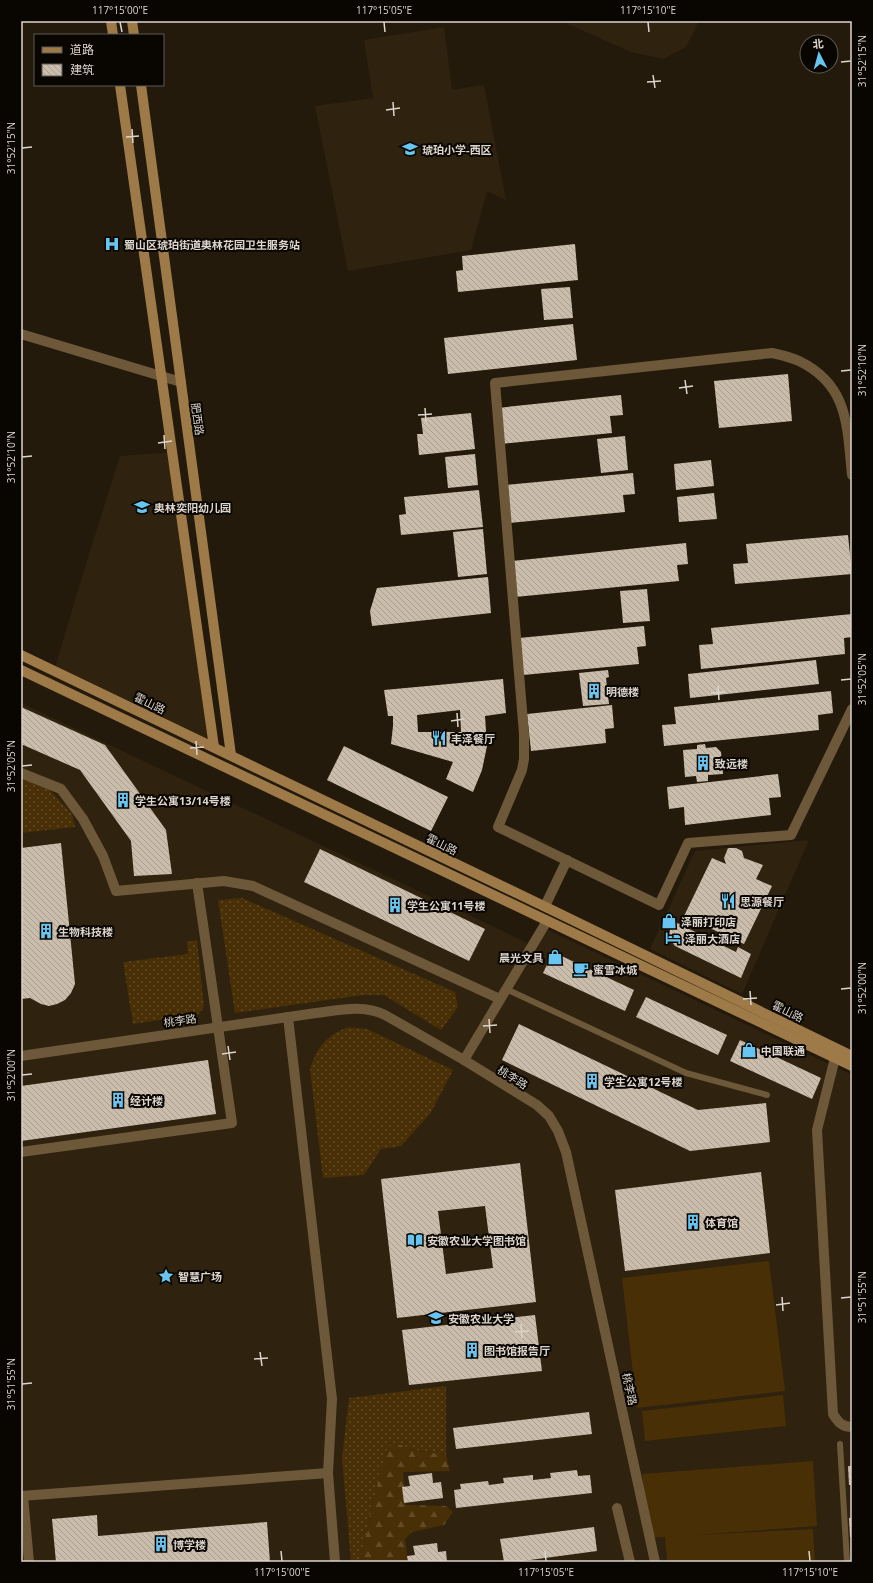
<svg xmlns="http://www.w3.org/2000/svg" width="873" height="1583" font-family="'Open Sans','Noto Sans SC',sans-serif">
<defs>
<pattern id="grass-dots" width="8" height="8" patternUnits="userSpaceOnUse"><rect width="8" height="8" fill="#482f05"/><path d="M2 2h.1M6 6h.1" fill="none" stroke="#624c28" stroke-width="1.8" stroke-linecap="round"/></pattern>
<pattern id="forest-firs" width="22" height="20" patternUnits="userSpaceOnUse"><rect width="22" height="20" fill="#482f05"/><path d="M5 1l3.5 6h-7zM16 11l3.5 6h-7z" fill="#624c28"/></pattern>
<pattern id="building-back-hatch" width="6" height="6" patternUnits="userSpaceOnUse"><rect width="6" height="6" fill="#cbbdac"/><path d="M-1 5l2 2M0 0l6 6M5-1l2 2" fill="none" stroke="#a99e90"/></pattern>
</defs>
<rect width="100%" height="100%" fill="#241a0c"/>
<g fill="#2f220e">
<path d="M569 21H699L686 47 663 59 631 52 568 24Z"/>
<path d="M444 27 452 90 484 85 506 200 487 191 471 250 348 271 315 106 373 98 364 40Z"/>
<path d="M172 452 214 747 54 671 84 570 120 456Z"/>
<path d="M21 703 532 945 542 927 852 1075V1562H21Z"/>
<path d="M809 840 742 994 650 949 695 851Z"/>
</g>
<g fill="url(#grass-dots)">
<path d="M21 776 44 784 72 814 75 827 21 833Z"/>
<path d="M242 898 455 992 458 1007 441 1030 384 995H363L235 1013 218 900Z"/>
<path d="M197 940 204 1007 199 1014 133 1024 123 962 188 954 187 942Z"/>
<path d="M348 1027 367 1029 453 1070 430 1114 401 1146 381 1149 364 1175 323 1178 310 1069C318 1046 325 1037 348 1027Z"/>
<path d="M446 1386V1455L407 1449 401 1445 376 1490 360 1562H351L342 1458 349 1398Z"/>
</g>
<path fill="url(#forest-firs)" d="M401 1445 407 1449 446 1455 450 1471 403 1472 406 1505 446 1506 453 1512 444 1525 412 1532 405 1539 408 1562H360L376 1490 388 1446Z"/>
<g fill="#482f05">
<path d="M769 1261 785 1391 637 1408 622 1278Z"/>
<path d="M783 1395 786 1426 645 1441 642 1411Z"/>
<path d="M813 1461 817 1526 695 1535 813 1529 815 1562H667L665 1537 647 1538 642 1474Z"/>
</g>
<g fill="url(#building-back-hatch)" fill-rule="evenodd">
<path d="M575 244 578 280 458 292 456 271 463 270 462 256Z"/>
<path d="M570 287 573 318 544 320 541 289Z"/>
<path d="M573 324 577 360 448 374 444 338Z"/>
<path d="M788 374 792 421 719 428 714 381Z"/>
<path d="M621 395 623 415 610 416 612 433 501 444 497 408Z"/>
<path d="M471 413 475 449 419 455 417 434H423L421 418Z"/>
<path d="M625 436 628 470 601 473 597 439Z"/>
<path d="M475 454 478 485 448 488 445 457Z"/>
<path d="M711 460 714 486 676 490 674 464Z"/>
<path d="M633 473 635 494 623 495 625 512 509 523 505 485Z"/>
<path d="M479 490 483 527 401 535 399 515 406 514 404 497Z"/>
<path d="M714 493 717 519 679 522 677 497Z"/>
<path d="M483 529 487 574 458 577 453 532Z"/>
<path d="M848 535 852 574 735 584 733 564 748 563 746 544Z"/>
<path d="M686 543 688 564 677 565 679 581 515 597 512 561Z"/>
<path d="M488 577 491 613 372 626 370 611 377 588Z"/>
<path d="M647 589 650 621 623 623 620 591Z"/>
<path d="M852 614V637L844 638 845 654 701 669 699 645 713 644 711 628Z"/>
<path d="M644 626 646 646 637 647 639 664 523 675 519 638Z"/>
<path d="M816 660 819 684 690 698 688 674Z"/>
<path d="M608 670 609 677 606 678 609 704 583 706 579 673Z"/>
<path d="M503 679 506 713 485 716 487 746 482 770 473 792 446 779 453 762 391 744 393 726V716H388L384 690ZM460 710 461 732H418L417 715Z"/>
<path d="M831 691 833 713 818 715 819 730 664 746 662 725 676 724 674 707Z"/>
<path d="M612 705 614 728 605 729 606 743 531 751 527 714Z"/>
<path d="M21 707 105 745 166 830 172 874 134 876 131 841 80 770 21 744Z"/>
<path d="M705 744 706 748 716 747 721 752 723 774 708 775V781L697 782 696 776 685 777 683 750 697 749V745Z"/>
<path d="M344 746 448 797 431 831 327 780Z"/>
<path d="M778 774 781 797 769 798 771 815 685 825 684 807 669 809 667 787Z"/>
<path d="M61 843 75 984 71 993 65 1000 57 1004 49 1006 41 1004 30 998 21 999V848Z"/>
<path d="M728 848H736L742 851 744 858 763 865 756 879 772 886 744 944 684 916 712 858 726 864 724 858Z"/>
<path d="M320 849 485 929 469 961 304 882Z"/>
<path d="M667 918 736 952 738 947 751 954 741 978 675 946 671 941 669 935 671 925 666 922Z"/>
<path d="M553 952 634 990 625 1011 543 973Z"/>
<path d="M646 997 727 1035 718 1055 636 1017Z"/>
<path d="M519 1024 698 1110 766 1103 770 1142 690 1151 502 1060Z"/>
<path d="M740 1040 821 1078 812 1099 730 1061Z"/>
<path d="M208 1060 216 1114 21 1141V1086Z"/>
<path d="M520 1163 536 1302 397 1318 381 1179ZM485 1206 493 1268 446 1274 438 1211Z"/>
<path d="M761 1172 770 1253 625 1271 615 1190Z"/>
<path d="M535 1315 542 1371 409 1385 402 1330Z"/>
<path d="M589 1412 592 1434 456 1449 453 1428Z"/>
<path d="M848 1466H852V1485H849Z"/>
<path d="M577 1470 578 1476 590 1475 592 1493 456 1508 454 1490 461 1489 460 1484 488 1481 489 1485 504 1483 503 1478 533 1475V1480L551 1478 550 1473Z"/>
<path d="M432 1473 433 1483 441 1482 443 1498 404 1503 402 1487 410 1486 408 1476Z"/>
<path d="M97 1515 98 1536 267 1522 270 1562H56L52 1519Z"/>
<path d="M849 1518H852V1537H850Z"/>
<path d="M594 1527 597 1551 515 1562H504L500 1539Z"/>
<path d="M437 1543 438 1552 446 1551 447 1562H408L407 1556 415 1555 413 1546Z"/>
</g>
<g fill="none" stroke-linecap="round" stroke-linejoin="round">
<g stroke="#6e583a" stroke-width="6">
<path d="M506 989 686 1073 767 1095"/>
<path d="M840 1444 847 1562"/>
</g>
<g stroke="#6e583a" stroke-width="10">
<path d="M21 334 181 382"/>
<path d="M852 475C847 427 849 385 799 361 791 357 781 355 772 353L495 383 524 734V759L522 770 498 827 659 905 688 843 791 835 852 709"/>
<path d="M21 773 61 789 83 819 103 856 116 891 224 881 253 886 500 999"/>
<path d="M545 906 567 860"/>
<path d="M288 1017 332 1399 328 1473 335 1562"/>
<path d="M21 1056 316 1013C340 1010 363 1004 385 1015L464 1060 537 1105 549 1116 558 1131 566 1152 655 1562"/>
<path d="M835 1058 817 1130 833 1414C838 1422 842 1427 852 1427"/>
<path d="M464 1060 547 921"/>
<path d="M21 1152 232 1123 197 883"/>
<path d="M21 1496 328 1473"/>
<path d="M23 1496 29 1562"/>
<path d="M617 1508 630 1562"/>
</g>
<g stroke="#9e7a48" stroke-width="10">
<path d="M111 21 113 35"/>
<path d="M132 21 134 35"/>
<path d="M120 85 214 747"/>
<path d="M141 85 231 755"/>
<path d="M21 655 554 911 852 1056"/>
<path d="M21 670 852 1066"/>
</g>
</g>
<path fill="none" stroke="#dcd5cc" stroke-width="1.5" d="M120 22 122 32M384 22 385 32M648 22 649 32M841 62 851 61M653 75 655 88M647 82 661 81M393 102 394 116M386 110 400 108M132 129 133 143M126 137 139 136M22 148 32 147M841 371 851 370M685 380 687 394M679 388 693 386M425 408 426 422M418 415 432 414M164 435 165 449M158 443 172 441M22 457 32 456M841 680 851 679M718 686 719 700M711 693 725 692M457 713 458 727M451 721 464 719M196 741 197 755M190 748 204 747M22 766 32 765M841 989 851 988M750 991 751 1005M743 999 757 998M489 1019 490 1033M483 1026 497 1025M228 1046 230 1060M222 1054 236 1052M22 1075 32 1074M782 1297 783 1311M841 1298 851 1297M776 1305 790 1303M521 1324 522 1338M515 1332 529 1331M260 1352 262 1366M254 1359 268 1358M22 1384 32 1383M281 1551 282 1561M545 1551 546 1561M809 1551 810 1561"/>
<defs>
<g id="school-bare" transform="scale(1.2)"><path d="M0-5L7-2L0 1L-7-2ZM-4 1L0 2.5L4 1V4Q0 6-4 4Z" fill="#68c4f0" stroke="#090602" stroke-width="2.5" paint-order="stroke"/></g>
<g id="hospital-bare" transform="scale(1.2)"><path d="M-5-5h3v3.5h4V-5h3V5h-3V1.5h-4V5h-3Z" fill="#68c4f0" stroke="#090602" stroke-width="2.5" paint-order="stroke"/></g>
<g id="building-bare" transform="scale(1.2)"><path d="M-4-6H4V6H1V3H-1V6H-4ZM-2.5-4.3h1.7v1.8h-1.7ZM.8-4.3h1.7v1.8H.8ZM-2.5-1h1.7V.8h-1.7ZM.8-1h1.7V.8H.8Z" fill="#68c4f0" stroke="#090602" stroke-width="2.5" paint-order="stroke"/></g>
<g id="restaurant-bare" transform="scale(1.2)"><path d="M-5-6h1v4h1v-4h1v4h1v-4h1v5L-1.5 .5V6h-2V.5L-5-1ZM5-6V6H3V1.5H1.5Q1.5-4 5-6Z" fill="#68c4f0" stroke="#090602" stroke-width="2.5" paint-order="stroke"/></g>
<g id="shop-bare" transform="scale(1.2)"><path d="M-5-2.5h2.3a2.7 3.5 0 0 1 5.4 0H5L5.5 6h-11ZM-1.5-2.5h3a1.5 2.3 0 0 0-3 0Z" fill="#68c4f0" stroke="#090602" stroke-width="2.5" paint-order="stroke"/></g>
<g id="hotel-bare" transform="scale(1.2)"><path d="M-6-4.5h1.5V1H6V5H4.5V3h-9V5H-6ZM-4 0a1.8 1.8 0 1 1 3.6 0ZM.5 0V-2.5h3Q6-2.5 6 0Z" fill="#68c4f0" stroke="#090602" stroke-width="2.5" paint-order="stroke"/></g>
<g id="cafe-bare" transform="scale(1.2)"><path d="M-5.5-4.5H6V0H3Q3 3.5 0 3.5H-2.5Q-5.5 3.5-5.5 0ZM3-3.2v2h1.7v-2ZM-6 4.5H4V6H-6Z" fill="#68c4f0" stroke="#090602" stroke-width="2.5" paint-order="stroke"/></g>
<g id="library-bare" transform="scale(1.2)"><path d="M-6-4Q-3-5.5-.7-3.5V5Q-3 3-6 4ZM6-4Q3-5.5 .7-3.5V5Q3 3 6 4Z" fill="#68c4f0" stroke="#090602" stroke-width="2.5" paint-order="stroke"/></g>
<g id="sight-bare" transform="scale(1.2)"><path d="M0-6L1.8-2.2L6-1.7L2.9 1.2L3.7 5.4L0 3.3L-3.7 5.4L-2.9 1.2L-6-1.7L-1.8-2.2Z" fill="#68c4f0" stroke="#090602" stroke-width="2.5" paint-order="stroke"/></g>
<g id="university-bare" transform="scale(1.2)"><path d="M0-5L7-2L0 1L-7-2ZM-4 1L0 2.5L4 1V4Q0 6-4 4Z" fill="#68c4f0" stroke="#090602" stroke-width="2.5" paint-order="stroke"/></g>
</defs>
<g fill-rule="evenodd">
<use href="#school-bare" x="410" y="149"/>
<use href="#hospital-bare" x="112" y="244"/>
<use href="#school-bare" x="142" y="507"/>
<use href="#building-bare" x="594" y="691"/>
<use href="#restaurant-bare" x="439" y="738"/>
<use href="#building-bare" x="703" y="763"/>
<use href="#building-bare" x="123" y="800"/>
<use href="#restaurant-bare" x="728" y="901"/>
<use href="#building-bare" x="395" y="905"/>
<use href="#shop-bare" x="669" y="921"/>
<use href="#building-bare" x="46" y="931"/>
<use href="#hotel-bare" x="673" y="938"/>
<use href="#shop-bare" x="555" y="957"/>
<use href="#cafe-bare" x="581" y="969"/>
<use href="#shop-bare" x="749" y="1050"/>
<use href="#building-bare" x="592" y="1081"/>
<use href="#building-bare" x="118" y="1100"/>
<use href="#building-bare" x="693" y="1222"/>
<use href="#library-bare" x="415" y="1240"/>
<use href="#sight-bare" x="166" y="1276"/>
<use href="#university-bare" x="436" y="1318"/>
<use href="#building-bare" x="472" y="1350"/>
<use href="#building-bare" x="161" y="1544"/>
</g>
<g text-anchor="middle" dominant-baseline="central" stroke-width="4" stroke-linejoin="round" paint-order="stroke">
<g font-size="11" font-weight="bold" fill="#dcd5cc" stroke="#090602" text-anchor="start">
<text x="422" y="149">琥珀小学-西区</text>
<text x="124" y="244">蜀山区琥珀街道奥林花园卫生服务站</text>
<text x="154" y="507">奥林奕阳幼儿园</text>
<text x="606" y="691">明德楼</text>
<text x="451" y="738">丰泽餐厅</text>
<text x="715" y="763">致远楼</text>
<text x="135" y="800">学生公寓13/14号楼</text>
<text x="740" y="901">思源餐厅</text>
<text x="407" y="905">学生公寓11号楼</text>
<text x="681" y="921">泽丽打印店</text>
<text x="58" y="931">生物科技楼</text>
<text x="685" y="938">泽丽大酒店</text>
<text x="543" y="957" text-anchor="end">晨光文具</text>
<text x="593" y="969">蜜雪冰城</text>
<text x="761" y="1050">中国联通</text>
<text x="604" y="1081">学生公寓12号楼</text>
<text x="130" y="1100">经计楼</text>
<text x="705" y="1222">体育馆</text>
<text x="427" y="1240">安徽农业大学图书馆</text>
<text x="178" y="1276">智慧广场</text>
<text x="448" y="1318">安徽农业大学</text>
<text x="484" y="1350">图书馆报告厅</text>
<text x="173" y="1544">博学楼</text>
</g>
<g font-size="11" fill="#dcd5cc" stroke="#090602">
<text transform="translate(198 419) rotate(82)">肥西路</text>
<text transform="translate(150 703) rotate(26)">霍山路</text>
<text transform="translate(442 844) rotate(26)">霍山路</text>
<text transform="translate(788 1011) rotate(26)">霍山路</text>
<text transform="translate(180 1020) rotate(-8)">桃李路</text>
<text transform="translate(513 1077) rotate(32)">桃李路</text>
<text transform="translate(630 1389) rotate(78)">桃李路</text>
</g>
</g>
<rect width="873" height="1583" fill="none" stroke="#090602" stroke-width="44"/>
<rect x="34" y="34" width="130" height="52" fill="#090602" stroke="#5d5953"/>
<rect x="42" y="47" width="20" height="6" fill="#9e7a48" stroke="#5d5953"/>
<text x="70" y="54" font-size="12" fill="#dcd5cc">道路</text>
<rect x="42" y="64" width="20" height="12" fill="url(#building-back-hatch)" stroke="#5d5953"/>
<text x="70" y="74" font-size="12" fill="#dcd5cc">建筑</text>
<g transform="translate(819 54) rotate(354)"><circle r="19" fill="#090602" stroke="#5d5953"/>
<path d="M0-3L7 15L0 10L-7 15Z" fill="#68c4f0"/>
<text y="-6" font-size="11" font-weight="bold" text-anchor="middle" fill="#dcd5cc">北</text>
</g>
<rect x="22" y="22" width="829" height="1539" fill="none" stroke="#dcd5cc" stroke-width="1.5"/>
<g font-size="10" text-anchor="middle" fill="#dcd5cc">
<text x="120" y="14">117°15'00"E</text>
<text x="384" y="14">117°15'05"E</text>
<text x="648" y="14">117°15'10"E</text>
<text transform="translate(862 61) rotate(-90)" y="4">31°52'15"N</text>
<text transform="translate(11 148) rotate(-90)" y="4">31°52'15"N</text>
<text transform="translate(862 370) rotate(-90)" y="4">31°52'10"N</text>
<text transform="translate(11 457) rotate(-90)" y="4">31°52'10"N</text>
<text transform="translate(862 679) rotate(-90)" y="4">31°52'05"N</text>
<text transform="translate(11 766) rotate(-90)" y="4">31°52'05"N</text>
<text transform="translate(862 988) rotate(-90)" y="4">31°52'00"N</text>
<text transform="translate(11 1075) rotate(-90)" y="4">31°52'00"N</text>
<text transform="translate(862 1297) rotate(-90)" y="4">31°51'55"N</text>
<text transform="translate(11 1384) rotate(-90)" y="4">31°51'55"N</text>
<text x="282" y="1576">117°15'00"E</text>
<text x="546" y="1576">117°15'05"E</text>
<text x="810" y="1576">117°15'10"E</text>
</g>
</svg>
